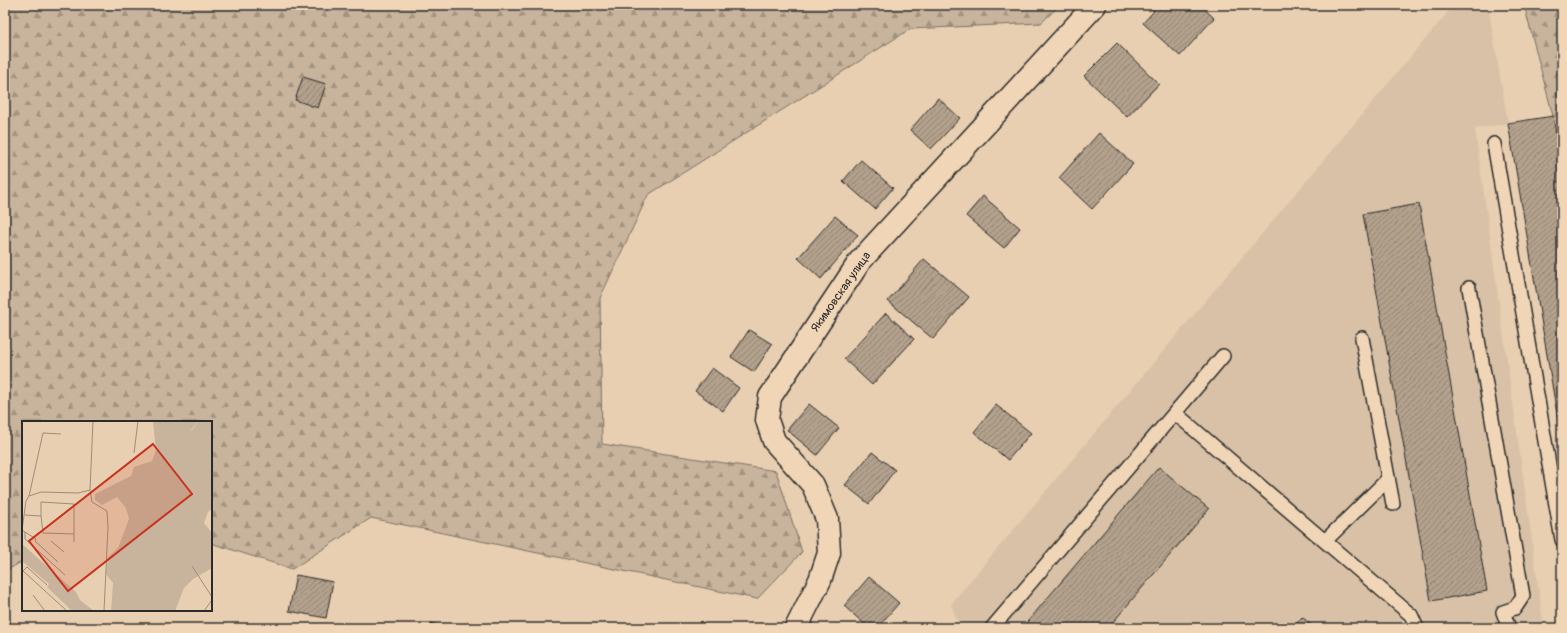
<svg xmlns="http://www.w3.org/2000/svg" width="1567" height="633" font-family="Pangolin,sans-serif">
<defs>
<pattern id="forest-firs" width="22" height="20" patternUnits="userSpaceOnUse"><rect width="22" height="20" fill="#c8b49c"/><path d="M5 1l3.5 6h-7zM16 11l3.5 6h-7z" fill="#a3937f"/></pattern>
<pattern id="building-hatch" width="6" height="6" patternUnits="userSpaceOnUse"><rect width="6" height="6" fill="#b3a18c"/><path d="M-1 1l2-2M0 6l6-6M5 7l2-2" fill="none" stroke="#928373"/></pattern>
</defs>
<rect width="100%" height="100%" fill="#e8cfb1"/>
<filter id="ink" filterUnits="userSpaceOnUse"><feTurbulence type="fractalNoise" baseFrequency=".025" numOctaves="2"/><feDisplacementMap in="SourceGraphic" scale="8" xChannelSelector="R" yChannelSelector="G"/><feConvolveMatrix kernelMatrix="1 2 1 2 8 2 1 2 1" color-interpolation-filters="sRGB"/></filter>
<g filter="url(#ink)">
<path fill="#d8c1a6" d="M1454 5H1488L1508 123 1475 129 1544 628H960L951 604Z"/>
<g fill="url(#forest-firs)" stroke="#7a7064">
<path d="M5 5H1060L1041 23 910 29 648 195 600 298 602 444 776 471 802 552 757 599 371 518 292 569 211 543V422H23V561L9 569 5 575Z"/>
<path d="M1524 5H1562V170L1553 116Z"/>
</g>
<g fill="url(#building-hatch)" stroke="#2b2b2b">
<path d="M1148 5H1200L1214 18 1180 56 1143 23 1154 11Z"/>
<path d="M1117 43 1159 84 1127 117 1084 76Z"/>
<path d="M303 77 326 84 318 108 295 100Z"/>
<path d="M938 98 960 118 931 149 910 130Z"/>
<path d="M1553 116 1562 170V444L1508 123Z"/>
<path d="M1099 133 1133 164 1092 209 1059 178Z"/>
<path d="M861 160 893 188 875 209 843 181Z"/>
<path d="M983 196 1020 228 1004 248 966 216Z"/>
<path d="M1419 204 1487 591 1431 601 1363 214Z"/>
<path d="M835 216 858 235 821 279 798 258Z"/>
<path d="M924 259 969 297 933 339 888 301Z"/>
<path d="M886 313 914 339 872 385 844 359Z"/>
<path d="M749 330 772 344 754 372 731 357Z"/>
<path d="M712 368 739 388 723 411 695 391Z"/>
<path d="M809 404 839 428 817 455 787 430Z"/>
<path d="M996 405 1031 433 1008 460 974 432Z"/>
<path d="M872 452 895 470 869 504 845 485Z"/>
<path d="M1159 467 1209 509 1108 628H1022Z"/>
<path d="M296 575 333 582 326 618 289 611Z"/>
<path d="M869 577 899 603 877 628H869L844 606Z"/>
<path d="M1302 617 1315 628H1293Z"/>
<path d="M9 621 17 628H5V626Z"/>
<path d="M701 621 708 628H694Z"/>
<path d="M431 623 445 628H429Z"/>
</g>
<g fill="none" stroke-linecap="round" stroke-linejoin="round">
<g stroke="#2b2b2b" stroke-width="16">
<g id="lane">
<path d="M1494 144 1562 540"/>
<path d="M1469 288 1523 596 1515 608 1503 612 1509 628"/>
<path d="M1362 338 1393 504"/>
<path d="M1175 413 1411 615 1417 628"/>
<path d="M1325 541 1388 479"/>
<path d="M992 628 1223 356"/>
</g>
</g>
<g stroke="#2b2b2b" stroke-width="25">
<path id="street" d="M796 628 820 580 829 553 827 519 813 485 774 441 767 420 770 397 860 261 1095 5"/>
</g>
<use href="#lane" stroke="#f0d6b7" stroke-width="13"/>
<use href="#street" stroke="#f0d6b7" stroke-width="22"/>
</g>
</g>
<g text-anchor="middle" dominant-baseline="central" stroke-width="4" stroke-linejoin="round" paint-order="stroke">
<g font-size="12" fill="#2b2b2b" stroke="#f0d6b7">
<text transform="translate(841 292) rotate(-55)">Якимовская улица</text>
</g>
</g>
<g transform="translate(22 421)">
<rect width="190" height="190" fill="#e8cfb1"/>
<path d="M131 0H162V10L170 9 177 0H190V88L186 91 182 102 190 112V147L171 158 162 167 153 190H89L91 162 84 153 86 136 96 127 107 98 104 87 95 76 80 84 73 79V73L109 55 112 46 130 40 134 29ZM0 123 54 171 58 179 72 190H50L45 185 25 166 27 163 0 140Z" fill="#c8b49c"/>
<path d="M162 0H177L166 12 162 10Z" fill="#c8b49c"/>
<path fill="none" stroke="#9c8d7b" stroke-width="1" d="M71 0 68 69 70 81 85 90 86 106 82 190M112 32 116 0M7 75 21 12 39 13M3 94 19 95 21 112 52 113M19 95V81L52 83V121M3 111 14 118 13 120 36 141M29 120 42 131M170 145 190 176M0 149 45 190M1 150 5 146 25 164M43 154 3 118V111L0 109 4 80 7 75 19 71 56 72 68 69M11 174 23 190M182 190 190 179"/>
<path fill="#c8321e" fill-opacity="0.15" stroke="#c8321e" stroke-width="2" d="M131 23 170 73 46 170 7 120Z"/>
<rect width="190" height="190" fill="none" stroke="#2b2b2b" stroke-width="2"/>
</g>
<rect width="1567" height="633" fill="none" stroke="#f0d6b7" stroke-width="20"/>
<rect x="10" y="10" width="1547" height="613" fill="none" stroke="#2b2b2b" stroke-width="1.5" filter="url(#ink)"/>
</svg>
